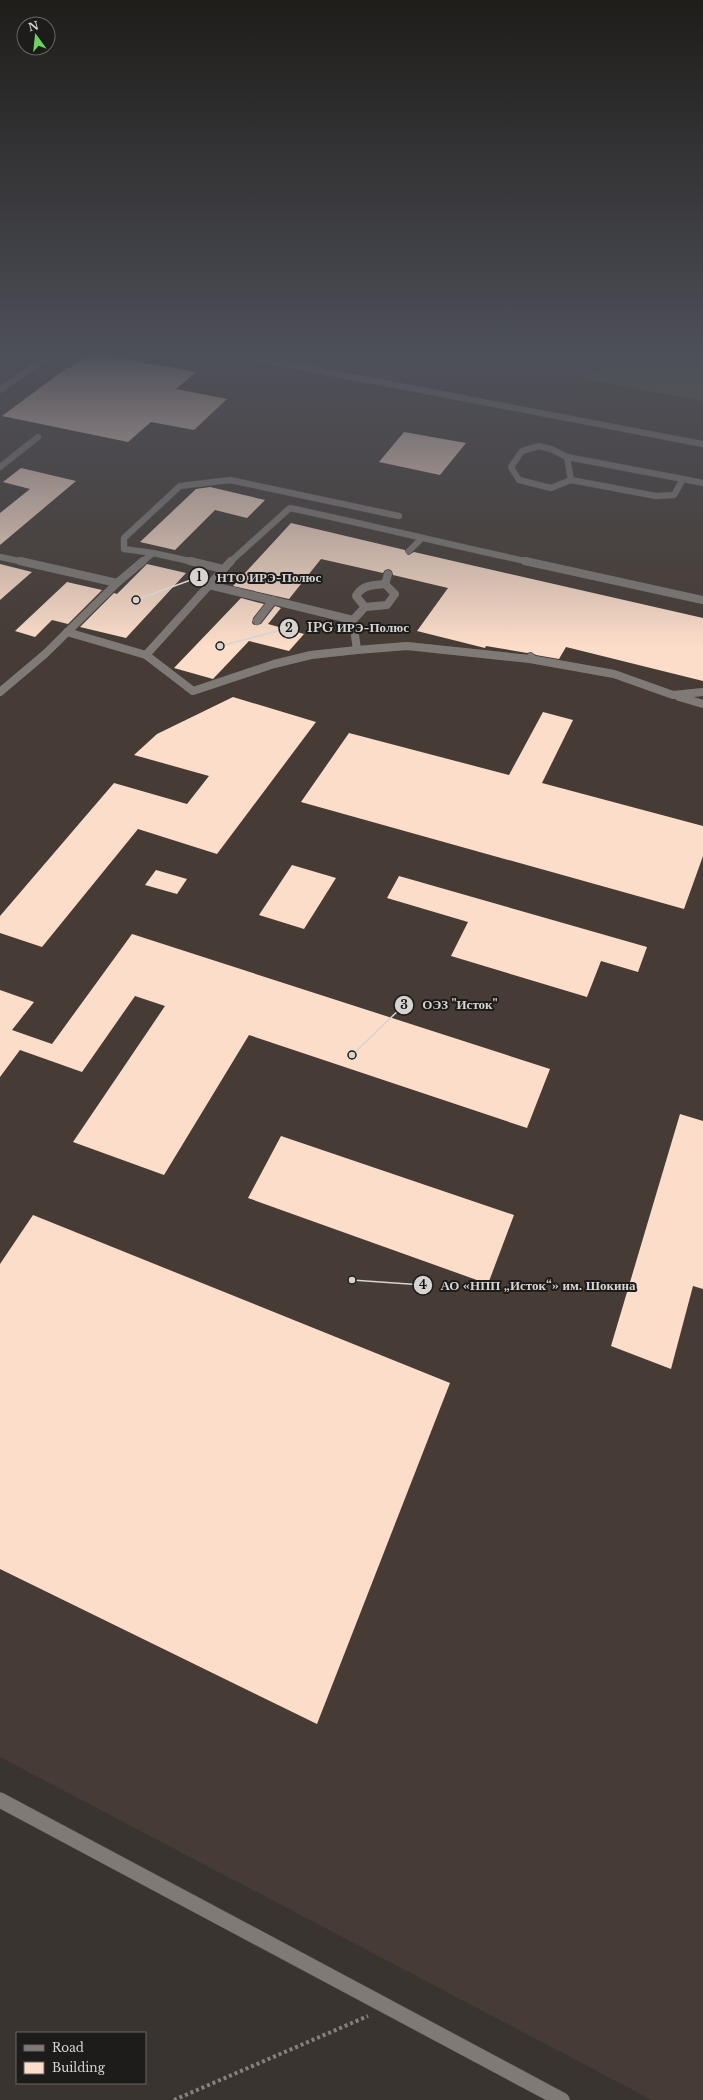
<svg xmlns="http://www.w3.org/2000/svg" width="703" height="2100" font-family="'Libre Baskerville',serif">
<rect width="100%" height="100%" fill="#393430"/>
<path fill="#463c35" d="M0 353H703V2100H652L0 1757Z"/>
<path fill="#5a5e41" d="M531 353H703V401L583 379 609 362Z"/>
<g fill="#fcddc9">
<path d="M92 353 196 372 176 389 227 399 194 430 151 422 128 442 2 416 68 367 70 368Z"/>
<path d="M404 432 466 443 440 475 379 462Z"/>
<path d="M21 468 76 481 0 545V513L30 489 3 482Z"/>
<path d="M210 487 265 500 247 518 215 510 175 550 140 542 196 489Z"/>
<path d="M291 523 405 550 408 555 414 552 703 618V681L566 647 559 659 536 655 531 652 527 653 486 646 485 648 417 631 448 588 393 575 392 571 389 569 385 570 383 573 321 559 289 599 233 586Z"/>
<path d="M0 564 32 572 0 600Z"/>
<path d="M147 564 186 573 126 638 80 627 114 593 117 594Z"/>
<path d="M67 582 102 590 68 624 52 620 35 637 15 631Z"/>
<path d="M241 598 264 604 253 618 252 623 254 625 261 624 275 606 281 608 268 624 304 634 289 651 249 641 213 679 174 668Z"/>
<path d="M233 697 316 722 217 854 138 829 42 947 0 933V916L114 783 187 804 209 776 134 755 157 734Z"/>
<path d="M543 712 573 720 542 783 703 826V856L684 909 301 802 349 733 509 775Z"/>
<path d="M292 865 336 878 304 929 259 915Z"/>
<path d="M156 870 187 879 177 894 145 885Z"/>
<path d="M399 876 647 947 638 972 601 961 587 997 451 956 468 922 387 898Z"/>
<path d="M132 934 550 1069 527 1128 249 1035 164 1175 73 1142 165 1006 135 996 82 1072 20 1050 0 1077V990L34 1002 12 1030 52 1044Z"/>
<path d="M680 1114 703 1121V1289L693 1286 671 1369 611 1346Z"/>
<path d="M281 1136 514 1215 488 1284 248 1198Z"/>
<path d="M33 1215 450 1383 317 1724 0 1569V1264Z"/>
</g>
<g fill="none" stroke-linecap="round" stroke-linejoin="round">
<g stroke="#575250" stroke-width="7">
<g id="minor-far2">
<path d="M227 353 703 444"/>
<path d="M0 390 53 353"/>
<path d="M539 446 551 449 567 457 683 479 674 495 656 496 571 480 551 488 519 480 511 467 522 451Z"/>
<path d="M567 457 571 480"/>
<path d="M0 467 38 437"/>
<path d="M683 479 703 483"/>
<path d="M409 551 422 538"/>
<path d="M153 553 124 549V538L180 486 230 480 399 516"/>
<path d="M0 557 24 562"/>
<path d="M142 562 153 553 194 562"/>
<path d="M230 562 290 508C370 525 450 545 530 562"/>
</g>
</g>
<g stroke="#575250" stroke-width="8">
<g id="minor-far1">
<path d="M20 561 117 583 143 561"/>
<path d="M190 561 223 569"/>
<path d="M525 561 703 600"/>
<path d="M209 585 353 620"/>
<path d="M365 607 356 596C362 585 373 585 385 584"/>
<path d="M353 620 357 650 407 646 530 659 531 657"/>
<path d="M353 620 365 607 387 605 395 594 385 584 388 574"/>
<path d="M257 621 273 600"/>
<path d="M67 632 146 655 193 691 274 664 311 655 357 650"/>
<path d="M146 655 231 561"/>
<path d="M530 659 614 674 673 695 703 692"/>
<path d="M0 692 45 654 117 583"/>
<path d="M679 697 703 704"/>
</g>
</g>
<g stroke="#575250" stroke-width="16">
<path id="minor" d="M0 1800 562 2100"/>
</g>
<path stroke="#86817e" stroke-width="4" stroke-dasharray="3 3" stroke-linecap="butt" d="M174 2100 368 2016"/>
<use href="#minor-far2" stroke="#807a76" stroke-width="6"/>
<use href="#minor-far1" stroke="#807a76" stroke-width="8"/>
<use href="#minor" stroke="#807a76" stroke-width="15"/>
</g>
<linearGradient id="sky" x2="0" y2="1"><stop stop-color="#1f1d1a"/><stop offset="0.55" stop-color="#4e5059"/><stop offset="1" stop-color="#4e5059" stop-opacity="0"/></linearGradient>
<rect width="703" height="647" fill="url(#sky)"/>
<path fill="none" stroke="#d7d3d1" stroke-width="1.5" d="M136 600L199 577M220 646L289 628M352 1055L404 1005M352 1280L423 1285"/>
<g fill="#d7d3d1" stroke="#1e1c1a" stroke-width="1.5">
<circle cx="136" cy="600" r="4"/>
<circle cx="220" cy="646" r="4"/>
<circle cx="352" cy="1055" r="4"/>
<circle cx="352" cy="1280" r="4"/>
<circle cx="199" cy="577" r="10"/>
<circle cx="289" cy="628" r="10"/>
<circle cx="404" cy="1005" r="10"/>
<circle cx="423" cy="1285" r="10"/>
</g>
<g font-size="12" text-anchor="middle" font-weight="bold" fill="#111">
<text x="199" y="581">1</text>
<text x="289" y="632">2</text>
<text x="404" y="1009">3</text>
<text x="423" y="1289">4</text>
</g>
<g font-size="13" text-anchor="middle" font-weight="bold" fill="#d7d3d1" stroke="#1e1c1a" stroke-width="4" stroke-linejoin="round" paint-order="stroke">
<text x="269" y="582">НТО ИРЭ-Полюс</text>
<text x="358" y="632">IPG ИРЭ-Полюс</text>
<text x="460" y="1009">ОЭЗ "Исток"</text>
<text x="538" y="1290">АО «НПП „Исток“» им. Шокина</text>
</g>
<rect x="16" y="2032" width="130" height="52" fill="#1e1c1a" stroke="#686563"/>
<rect x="24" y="2045" width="20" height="6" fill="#807a76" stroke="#686563"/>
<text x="52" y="2052" font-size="12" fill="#d7d3d1">Road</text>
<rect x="24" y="2062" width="20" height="12" fill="#fcddc9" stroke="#686563"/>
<text x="52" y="2072" font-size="12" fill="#d7d3d1">Building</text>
<g transform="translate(36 36) rotate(345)"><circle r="19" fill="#1e1c1a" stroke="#686563"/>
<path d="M0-3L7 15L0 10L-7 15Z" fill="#6cd362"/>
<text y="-6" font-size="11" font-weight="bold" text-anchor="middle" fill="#d7d3d1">N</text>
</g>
</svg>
